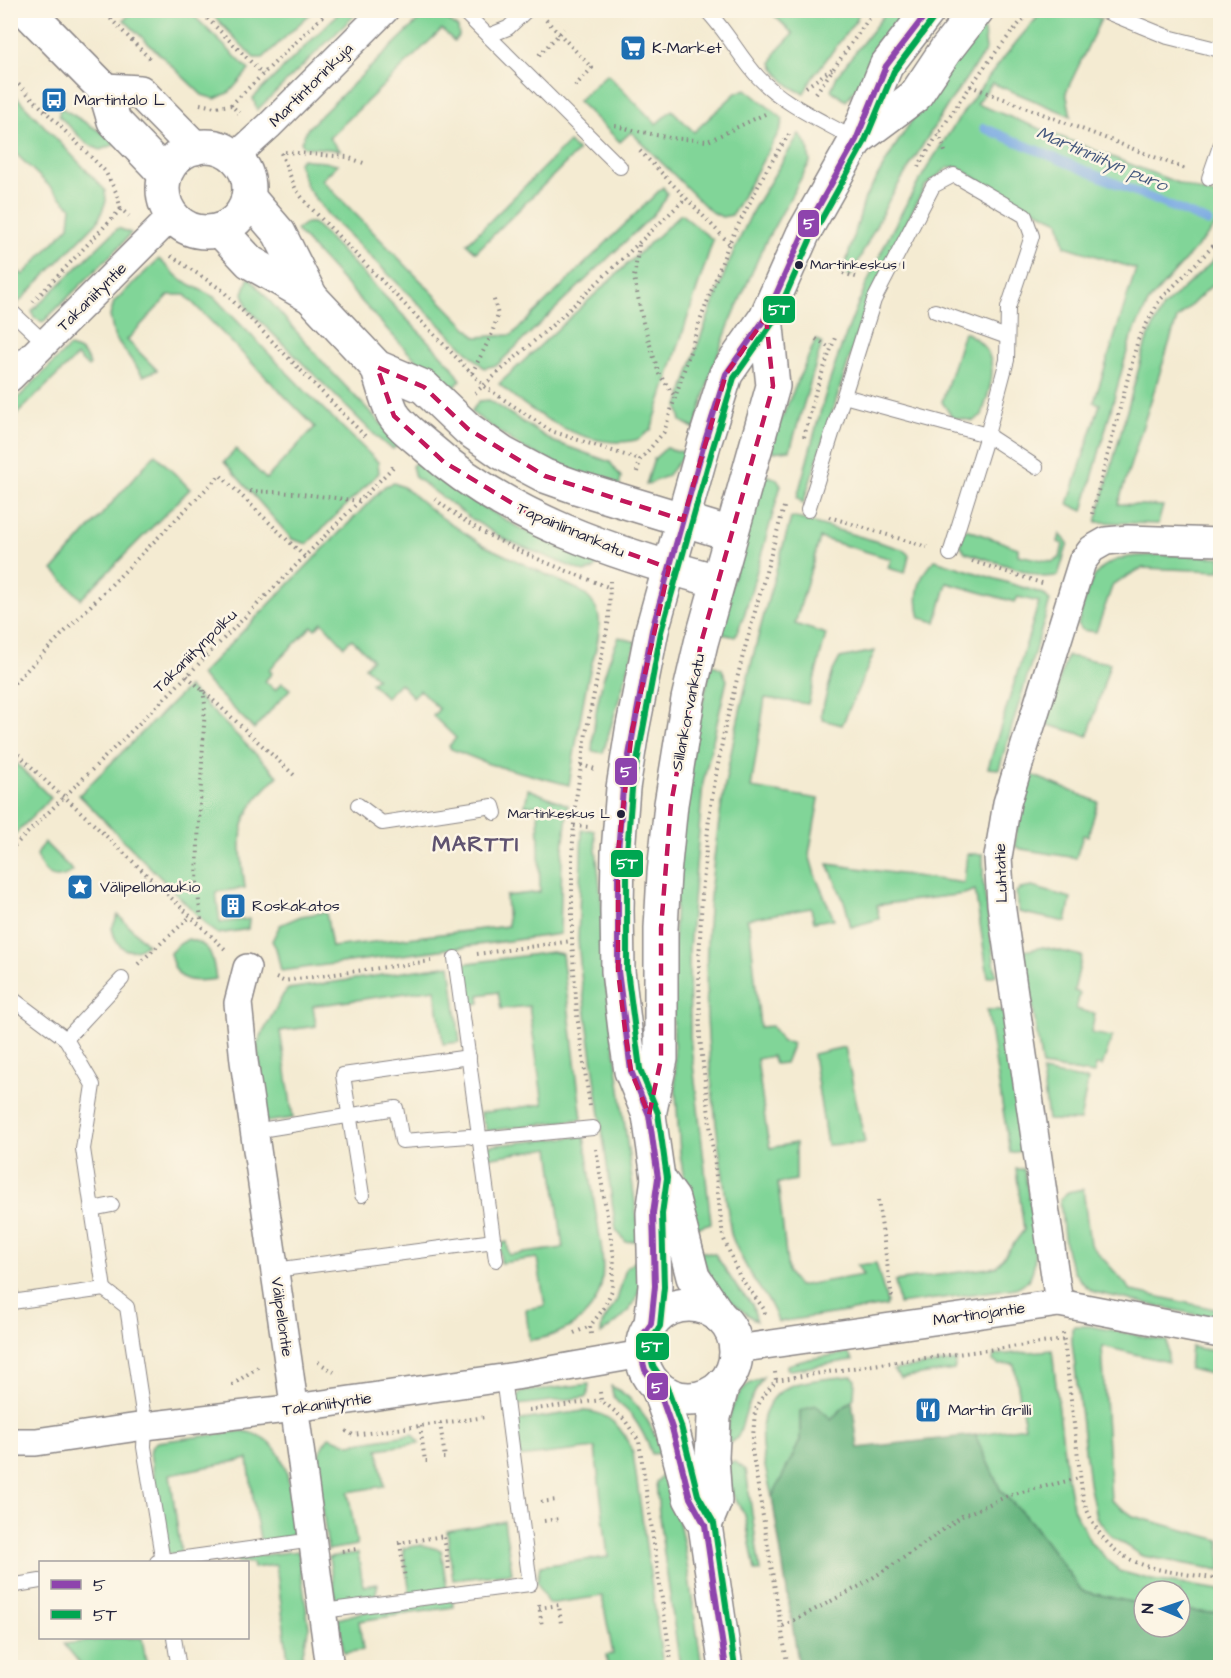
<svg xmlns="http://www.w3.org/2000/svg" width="1231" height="1678" font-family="'Architects Daughter',sans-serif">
<rect width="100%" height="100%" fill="#fcf5e5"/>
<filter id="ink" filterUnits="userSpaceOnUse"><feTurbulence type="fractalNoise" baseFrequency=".0167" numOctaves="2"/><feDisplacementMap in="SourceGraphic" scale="12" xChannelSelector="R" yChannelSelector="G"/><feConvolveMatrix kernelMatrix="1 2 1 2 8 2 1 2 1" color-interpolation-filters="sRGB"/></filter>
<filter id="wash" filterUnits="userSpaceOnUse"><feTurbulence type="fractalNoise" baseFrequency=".008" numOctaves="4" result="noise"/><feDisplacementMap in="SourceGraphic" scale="24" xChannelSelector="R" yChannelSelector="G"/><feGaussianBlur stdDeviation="1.35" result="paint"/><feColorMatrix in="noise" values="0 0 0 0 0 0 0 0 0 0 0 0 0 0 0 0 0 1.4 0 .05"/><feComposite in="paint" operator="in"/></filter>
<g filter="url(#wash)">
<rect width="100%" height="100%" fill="#f4ebd2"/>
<g fill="#81d598" stroke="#527c6a" stroke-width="1.5">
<path d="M435 10 458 28 459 36 454 41 442 29 329 138 340 150 304 147 301 142 308 128 422 17Z"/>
<path d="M133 11H189L249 70 230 92 215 99 202 95 124 20Z"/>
<path d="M209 11H240L244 15 249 11H313L263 58H254Z"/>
<path d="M341 11H359L257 110 253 98Z"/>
<path d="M770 11 859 10V11L857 19 813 77 804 93C791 90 777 75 772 63L776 52 793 34Z"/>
<path d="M887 11H915L846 101 831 90 837 76Z"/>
<path d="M1043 11H1084L1101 19 1066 92 1071 116 992 83 977 104 1183 185 1220 197V221L1150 300 1131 337 1083 511 1068 504 1100 404 1094 402 1136 269 1065 246 1059 221 1012 199 957 167H949L925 186 868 300 803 504 797 497C808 459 817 421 829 383 872 247 948 117 1043 11Z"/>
<path d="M979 27 984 31 986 50 947 106 890 198 851 276 843 273 865 198 894 148 932 89Z"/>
<path d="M607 74 656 124 672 110 694 132 736 93 746 89 783 119 780 130 732 215 722 217 710 211 631 132 620 142 578 101Z"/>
<path d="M11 91 105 190 106 201 98 221 15 306 11 300 10 264 23 275 69 226 71 207 11 149Z"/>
<path d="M60 107 119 143 100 150 86 143 59 116Z"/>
<path d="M799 134 808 146 810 162 764 245 729 325 711 373 695 429 681 421 678 406 698 344 728 264 753 210Z"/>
<path d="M569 142 578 151 476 252 467 244Z"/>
<path d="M302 159 338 164 322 180 476 337 512 335 663 187 667 193 665 200 652 216 497 365 484 368 329 216 308 189 298 163Z"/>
<path d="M681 214 713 240 651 430C646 433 641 438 636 440 589 451 532 414 499 384Z"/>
<path d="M306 223H313L320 229 451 365 461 380 450 392 407 351 296 230Z"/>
<path d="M118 228 131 233 122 244 43 322 34 318 32 311Z"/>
<path d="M1220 252V286H1211L1177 319 1118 504 1163 506 1158 524 1096 522 1146 342 1163 307 1211 263Z"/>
<path d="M159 259 180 279 214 297 306 392 378 462 379 473 307 544 292 539 224 462 236 449 266 479 315 427 185 295H169L127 340 157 370 143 376 114 336 110 316 114 302Z"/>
<path d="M249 277 328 368 400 443 393 449 382 442 248 309 243 293Z"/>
<path d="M964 332C1004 351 992 381 982 415L973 421 952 417 942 402Z"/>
<path d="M816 339 822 343 790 450 773 452 769 447Z"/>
<path d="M69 347C81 350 85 353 90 365L88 367 77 356 11 420V405Z"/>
<path d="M489 400 552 441 610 462 621 477 619 488 601 484 521 447 471 412 479 401Z"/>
<path d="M666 448 686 453 667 476 646 485 654 459Z"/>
<path d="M155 454 190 489 81 599 53 570Z"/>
<path d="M419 460 474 501 523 530 598 562 594 569 584 572 506 540 473 520 415 477 412 466Z"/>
<path d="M762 474 777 479 781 485 744 616 735 637 718 633Z"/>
<path d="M394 483 405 488 435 513 483 545 579 590C589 597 598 606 599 619 601 640 591 663 587 683 580 717 575 751 569 785L489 764 451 749 449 746 456 738 433 716 439 709 420 690 413 697 400 683 386 697 371 683 377 678 365 667 372 659 352 639 344 646 322 622 315 629 312 626 269 670 272 673 265 681 275 690 282 683 290 689 254 729 200 675 385 486Z"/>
<path d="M791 518H797L902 549 909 555 905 573 888 568 891 559 820 538 795 624 826 634 808 704 765 698 751 788 819 799 809 854 815 875 834 919 814 922 811 908 747 919 750 929 760 1027 772 1026 782 1042 793 1043 785 1063 775 1064 772 1056 757 1059 767 1134 770 1148 796 1143V1180L778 1183 788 1273 798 1286 863 1275 857 1265 876 1263 887 1302 886 1306 778 1322C773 1304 762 1293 752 1277 744 1263 736 1249 731 1234 721 1162 710 1090 707 1017 700 846 744 681 791 518Z"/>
<path d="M964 530H969L1018 548V555L1052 562 1060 558 1063 544 1058 542 1060 534 1068 543 1058 576 1043 577 965 552 960 544Z"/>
<path d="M1169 555 1220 557V571L1142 568 1113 584 1096 632 1082 630 1078 624C1083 608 1086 585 1098 572 1114 553 1146 556 1169 555Z"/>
<path d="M935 560 1044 594 1050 601 999 769 988 768 1039 602 1018 597 1015 602 947 583 936 622 920 618C914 597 918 574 935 560Z"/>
<path d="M619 637 636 642 603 753 592 751C594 712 602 672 619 637Z"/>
<path d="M875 651 842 725 823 720 821 714 833 671 840 658Z"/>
<path d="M1067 656 1110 663 1088 736 1045 724Z"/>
<path d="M711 664 722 669 727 680 703 783 689 949 690 1037 711 1223 692 1229 680 1154 675 1079 672 974 681 806Z"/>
<path d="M188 687 278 776C235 817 238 832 245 888L216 892 220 923 249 919 248 929 218 934 208 926 79 795Z"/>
<path d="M11 758 51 798 11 838V803L13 801 11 798Z"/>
<path d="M1032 775 1098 802 1088 836 1083 835 1076 858 1021 849 1015 846 1016 832Z"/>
<path d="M528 789 568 805 562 858 560 934 281 971 276 948 272 941 280 925 301 916 326 912 332 947 508 926 506 896 540 892 538 805 525 806Z"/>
<path d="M582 830H594L602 906 606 984 640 1240 626 1242 616 1230 582 985 578 940Z"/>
<path d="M44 842 73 871C54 884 43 875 37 855Z"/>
<path d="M967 854H983V881L996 975 988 977 975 890 964 894 877 905 879 919 851 927 845 904 828 864 964 883Z"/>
<path d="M1032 887 1071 898 1066 922 1019 912 1016 892 1020 889Z"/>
<path d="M118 915 147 944C129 958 116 948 112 928Z"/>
<path d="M188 939C214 945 212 957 216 979 190 983 176 983 170 953L178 945Z"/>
<path d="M1043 947 1082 956 1074 991 1080 993 1076 1009 1095 1014 1091 1033 1112 1037 1102 1066 1096 1065 1094 1074 1042 1066 1024 951Z"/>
<path d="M552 952 562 954 582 1119 487 1131 480 1113 543 1104 529 1006 501 1009 498 992 479 995 480 1003 467 1006 462 964Z"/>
<path d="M450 965 460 1042 443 1044 435 989 313 1006 316 1026 280 1031 293 1118 266 1122 257 1044 283 995 288 989Z"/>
<path d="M987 1010H1003L1022 1151 1010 1153Z"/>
<path d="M845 1047 865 1143 827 1145 813 1054Z"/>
<path d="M1042 1072 1088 1080 1080 1121 1048 1120Z"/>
<path d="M584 1136C588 1161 592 1187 596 1213 603 1257 615 1302 568 1328 555 1335 544 1339 529 1340L526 1309 545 1306 537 1258 501 1263 499 1244 507 1242 509 1255 563 1248 550 1148 486 1158 487 1146Z"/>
<path d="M1016 1169H1024C1028 1194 1044 1261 1028 1280 1025 1284 1019 1286 1016 1288L899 1304 895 1281 996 1267 1024 1230Z"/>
<path d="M1083 1189 1090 1244 1132 1291 1220 1310V1320L1094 1292C1062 1273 1064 1232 1060 1199L1068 1192Z"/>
<path d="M699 1251 715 1254 738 1289 752 1304 757 1321C724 1300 714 1288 699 1251Z"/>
<path d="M645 1261C637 1303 637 1308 601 1334L602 1324 617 1300 626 1268 634 1262Z"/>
<path d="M1074 1326H1090L1167 1341 1168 1362 1102 1346 1111 1500 1133 1516 1220 1540V1570L1142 1556 1112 1537 1096 1517 1089 1483 1072 1342V1329Z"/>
<path d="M1191 1347 1220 1352V1376L1189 1369Z"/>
<path d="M1052 1350 1066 1470 1073 1508 1091 1543 1119 1571 1152 1580 1220 1590V1612L1211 1613 1180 1610V1591H1144V1605L1082 1591 1031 1522 1001 1491 975 1435 1025 1427 1014 1364 999 1365 993 1361 994 1355Z"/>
<path d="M848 1353 853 1360 791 1370 787 1369V1365L809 1359Z"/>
<path d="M957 1361 954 1370 900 1378 893 1370Z"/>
<path d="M852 1376 855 1379 854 1398 831 1419 800 1411V1441L772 1497C764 1463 747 1408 788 1387 800 1380 836 1378 852 1376Z"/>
<path d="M763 1377C757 1388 750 1400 746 1412 740 1427 743 1440 724 1446 728 1426 730 1400 746 1386 750 1383 758 1380 763 1377Z"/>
<path d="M589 1384 588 1393 586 1397 518 1405 517 1397 521 1392Z"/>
<path d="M611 1386C640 1400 651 1425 663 1453L652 1454C647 1440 641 1428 632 1416 620 1401 615 1407 611 1386Z"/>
<path d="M583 1411C610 1411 624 1430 633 1453L663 1667H608L606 1655 613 1654 602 1596 548 1604 537 1582 540 1566 608 1557 595 1448 519 1457 515 1421Z"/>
<path d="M243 1431C293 1439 289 1491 295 1531L289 1537 261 1543 255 1514 248 1459 170 1474 181 1553 172 1555 167 1551 150 1453 152 1446 157 1442Z"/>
<path d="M413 1434 420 1443 378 1449 384 1486 348 1492 357 1545 328 1550 317 1466C318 1454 321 1446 329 1437L350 1444Z"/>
<path d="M735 1462 746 1470 760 1571H755L745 1515 731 1492 721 1464Z"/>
<path d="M667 1471 670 1478 685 1551 702 1667H680L660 1525 656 1482Z"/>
<path d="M504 1521 512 1573 453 1580 447 1531Z"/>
<path d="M422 1545 441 1550 447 1589 410 1593 403 1548Z"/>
<path d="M298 1551 309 1627 299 1667H289L276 1565 253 1568 252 1563 238 1562V1558Z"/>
<path d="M358 1553 363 1586 378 1584 375 1596 350 1602 336 1603 329 1557Z"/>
<path d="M452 1600 454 1607 359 1621 363 1650 344 1653 338 1619 363 1612Z"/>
<path d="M117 1638H142L147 1667H83L64 1644Z"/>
</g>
<path fill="#68b680" stroke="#456c5e" stroke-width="1.5" d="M852 1400 858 1448 975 1435 1001 1491 1031 1522 1082 1591 1144 1605V1627H1180V1610L1211 1613 1220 1612V1667H799L772 1497 800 1441V1411L816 1405 831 1419Z"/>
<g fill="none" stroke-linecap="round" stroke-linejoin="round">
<path stroke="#77a9e2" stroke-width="9" d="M984 128 1208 222"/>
</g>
</g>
<g filter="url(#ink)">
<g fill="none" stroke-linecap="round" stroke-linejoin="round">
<g stroke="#8b8686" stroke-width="16">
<g id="lane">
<path d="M462 10 620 167"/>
<path d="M706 10C726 30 739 56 758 77 784 105 823 121 856 140"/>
<path d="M1102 10 1168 37 1220 50"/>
<path d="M488 36 508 28 527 10"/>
<path d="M1209 178 1220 146"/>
<path d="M10 310 45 343"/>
<path d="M935 311 1007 337"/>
<path d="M844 396 987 435 1036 467"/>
<path d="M808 510 874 300 933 186 954 175 1025 216 1032 236 1008 308 1007 360 987 435 950 554"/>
<path d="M358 805 382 823 493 806 495 813"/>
<path d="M455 958 496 1260"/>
<path d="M10 997 66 1039 93 1085 83 1149 104 1289 12 1302 10 1289"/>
<path d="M66 1039 122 979"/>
<path d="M254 1131 396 1108 402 1141 469 1136 480 1139 593 1128"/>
<path d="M362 1195 343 1075 469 1057"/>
<path d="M92 1209 112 1205"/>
<path d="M275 1270 494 1241"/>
<path d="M104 1289 127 1307 145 1426 144 1447 163 1562"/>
<path d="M157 1562 313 1540"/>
<path d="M10 1586 40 1581"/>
<path d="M323 1611 530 1584 503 1378"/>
<path d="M174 1638 179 1668"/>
</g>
</g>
<g stroke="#8b8686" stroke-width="30">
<g id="street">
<path d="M235 157 270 125 385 10"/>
<path d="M10 378 172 216"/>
<path d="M247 968 238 1003 244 1061 288 1361 330 1668"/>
<path d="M1059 1303 1001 904 998 857 1007 803 1082 562 1092 549 1106 541 1128 539 1220 542"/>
<path d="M736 1349 1059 1303 1220 1334"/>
<path d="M10 1442H36L145 1426 295 1408 516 1376 642 1354"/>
</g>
</g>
<g stroke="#8b8686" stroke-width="36">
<g id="secondary">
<path d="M26 10 105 90 114 121 165 174"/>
<path d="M105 90 140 92 195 148"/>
<path d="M856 140 915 96 945 51 977 10"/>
<circle cx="206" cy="189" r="43"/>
<path d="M248 197 279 233 311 297"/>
<path d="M220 230 250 262 311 297 377 367 424 387 468 429 502 453 545 476 576 487 731 534"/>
<path d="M377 367C382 382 386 400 393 414 400 426 416 437 426 446 508 519 615 554 718 581"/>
<path d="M649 1115 661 1059V928L664 874 671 804 688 699 701 643 773 386 766 317"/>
<path d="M658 1178 673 1199 693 1277 720 1317"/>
<circle cx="689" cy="1352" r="47"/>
<path d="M651 1324 655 1286 653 1213 658 1178 649 1115 631 1071 626 1038 618 971 617 910 618 852 623 788 632 731 652 630 704 444 726 374 766 317 803 234 856 140 886 66 929 10"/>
<path d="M658 1388 672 1428 690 1498 705 1525 726 1668"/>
<path d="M705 1525 715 1501 712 1457 714 1417 723 1384"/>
</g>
</g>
<g stroke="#8b8686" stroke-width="4" stroke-dasharray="1.5 4.5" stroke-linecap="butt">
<path d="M102 10 152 61"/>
<path d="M199 10 263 74"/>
<path d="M111 19 119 10"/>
<path d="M546 20 592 68 575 86"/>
<path d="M539 55 564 29"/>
<path d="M10 76 105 171 116 192 121 209 129 216"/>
<path d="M970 86 1188 170"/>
<path d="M806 87 832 69"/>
<path d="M816 93 875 10"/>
<path d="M200 104 215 107 231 105 239 113"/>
<path d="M231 105 329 10"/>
<path d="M45 111 54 100"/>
<path d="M615 126 670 138 708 141 765 114"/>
<path d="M939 133 946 155"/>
<path d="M640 151 686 198"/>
<path d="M285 152 347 157 366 164"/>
<path d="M281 153 296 190 308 205 485 387 551 431 640 460"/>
<path d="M918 167C951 112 988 58 1031 10"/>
<path d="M639 245 634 277 643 322 659 374 674 395"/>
<path d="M171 256 222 290 365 436"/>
<path d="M843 273 859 278"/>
<path d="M33 302 121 209"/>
<path d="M816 339 831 349"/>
<path d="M472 373 491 336 498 315 493 296"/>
<path d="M475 393 557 321 686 198 729 243"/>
<path d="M804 437 816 390 836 335"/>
<path d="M637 472 640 460 664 432 699 324 729 243 766 171 791 131"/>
<path d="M250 491 294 493 360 501"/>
<path d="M435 499C487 542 547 563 608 587"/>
<path d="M1092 514 1138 340 1159 301 1220 239"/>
<path d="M829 517 927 547"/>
<path d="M972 561 1045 584"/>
<path d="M187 676 295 776"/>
<path d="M10 687 220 475 305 557"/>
<path d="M10 746 57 792 65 797 226 950"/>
<path d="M581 765 595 769"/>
<path d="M574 826 588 827"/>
<path d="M10 850 162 701 396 464"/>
<path d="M201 919 197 885 198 842 205 704 203 690"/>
<path d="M477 954 572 941"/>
<path d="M138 964 190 917"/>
<path d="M276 978 283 981 431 961"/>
<path d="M590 1106 577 1015 572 941V858L575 806 586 733 609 619 610 581"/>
<path d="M878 1200 892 1298"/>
<path d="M765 1314 764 1309 740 1277 723 1237 700 1038 699 961 702 894 709 818 714 786 725 727 743 655 784 507"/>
<path d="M574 1333 590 1326"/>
<path d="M1063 1333 1083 1499C1107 1571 1155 1569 1220 1579"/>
<path d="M591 1334 590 1326 604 1308 612 1290 614 1257 596 1149"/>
<path d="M318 1362 334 1372"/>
<path d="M775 1372 776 1380 762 1398 755 1411 752 1450 788 1668"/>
<path d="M776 1380 873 1365 1064 1340"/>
<path d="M232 1385 258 1367"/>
<path d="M600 1392 601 1400 624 1419 639 1441 672 1668"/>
<path d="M529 1410 601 1400"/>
<path d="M440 1423 445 1458H443"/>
<path d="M420 1426 425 1461H427"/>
<path d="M346 1431 353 1435 486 1417"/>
<path d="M541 1502 557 1500V1502"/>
<path d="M544 1521 559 1519V1517"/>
<path d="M398 1543 444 1536 449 1572"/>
<path d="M400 1543 405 1579"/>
<path d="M342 1551 357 1549"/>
<path d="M539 1604 542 1627"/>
<path d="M539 1608 559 1605 561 1624"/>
<path d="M783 1626 860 1586 911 1553 962 1516 1010 1495 1079 1478"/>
</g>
<use href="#lane" stroke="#fff" stroke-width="14"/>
<use href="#street" stroke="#fff" stroke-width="27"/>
<use href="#secondary" stroke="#fff" stroke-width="33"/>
<g stroke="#fcf5e5" stroke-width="10">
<path id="bus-1" d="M726 1668 705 1525 690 1498 672 1428 658 1388 645 1370 642 1359 645 1332 651 1324 655 1286 653 1213 658 1178 649 1115 631 1071 618 971V852L623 788 652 630 704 444 726 374 766 317 803 234 856 140 886 66 929 10"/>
</g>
<g stroke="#fcf5e5" stroke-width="10">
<path id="bus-2" d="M735 1667 714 1523 698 1495 681 1426 666 1385 653 1366 651 1358 654 1335 660 1326 664 1287 662 1214 667 1178 658 1113 640 1069 627 970V852L632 789 661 632 713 447 734 378 774 321 811 238 864 143 894 71 936 15"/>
</g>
<use href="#bus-1" stroke="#8e44ad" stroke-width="6"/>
<use href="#bus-2" stroke="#00a651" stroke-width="6"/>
</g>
</g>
<path fill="none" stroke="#c2185b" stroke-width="4.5" stroke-dasharray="12 8" stroke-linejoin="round" d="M766 317 773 386 701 643 671 804 661 928V1059L649 1115 631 1071 626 1038 618 971V852L632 731 669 568 545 523 444 462 394 416 377 367 424 387 468 429 545 476 683 520 726 374Z"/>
<defs>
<g id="supermarket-square" transform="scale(1.35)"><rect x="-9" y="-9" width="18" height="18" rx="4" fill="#1f6fb2" stroke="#fcf5e5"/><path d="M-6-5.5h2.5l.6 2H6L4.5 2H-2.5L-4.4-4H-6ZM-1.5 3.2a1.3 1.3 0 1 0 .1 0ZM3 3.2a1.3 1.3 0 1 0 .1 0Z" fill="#fff"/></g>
<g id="bus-square" transform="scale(1.35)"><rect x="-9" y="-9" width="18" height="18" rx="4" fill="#1f6fb2" stroke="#fcf5e5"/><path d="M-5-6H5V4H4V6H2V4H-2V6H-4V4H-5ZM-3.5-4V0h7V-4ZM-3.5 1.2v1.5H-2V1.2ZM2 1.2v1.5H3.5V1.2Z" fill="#fff"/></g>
<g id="sight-square" transform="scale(1.35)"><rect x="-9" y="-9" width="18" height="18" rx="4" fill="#1f6fb2" stroke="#fcf5e5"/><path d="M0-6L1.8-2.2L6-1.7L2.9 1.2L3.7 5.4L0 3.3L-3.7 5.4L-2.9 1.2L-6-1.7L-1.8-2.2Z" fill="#fff"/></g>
<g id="building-square" transform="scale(1.35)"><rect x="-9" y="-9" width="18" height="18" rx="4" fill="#1f6fb2" stroke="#fcf5e5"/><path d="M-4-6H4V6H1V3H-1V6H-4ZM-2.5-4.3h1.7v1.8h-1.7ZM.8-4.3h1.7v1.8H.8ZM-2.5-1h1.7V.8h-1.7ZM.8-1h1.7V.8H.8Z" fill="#fff"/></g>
<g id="restaurant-square" transform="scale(1.35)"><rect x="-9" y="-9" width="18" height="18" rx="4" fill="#1f6fb2" stroke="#fcf5e5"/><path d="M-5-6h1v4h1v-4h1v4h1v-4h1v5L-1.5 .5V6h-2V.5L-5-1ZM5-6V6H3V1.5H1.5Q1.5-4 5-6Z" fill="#fff"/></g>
</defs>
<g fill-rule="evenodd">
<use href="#supermarket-square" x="633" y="48"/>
<use href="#bus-square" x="54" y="100"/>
<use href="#sight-square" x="80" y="887"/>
<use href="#building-square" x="233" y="906"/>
<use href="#restaurant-square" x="928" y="1410"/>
</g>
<g fill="#22223b" stroke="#fcf5e5" stroke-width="2">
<circle cx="799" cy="265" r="5"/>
<circle cx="621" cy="814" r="5"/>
</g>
<g text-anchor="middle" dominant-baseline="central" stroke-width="5" stroke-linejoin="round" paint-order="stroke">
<g font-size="14" fill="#22223b" stroke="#fcf5e5" text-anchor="start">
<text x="810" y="265">Martinkeskus I</text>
<text x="610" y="814" text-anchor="end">Martinkeskus L</text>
</g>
<g font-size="16" fill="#22223b" stroke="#fcf5e5" text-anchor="start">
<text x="652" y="48">K-Market</text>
<text x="74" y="100">Martintalo L</text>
<text x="100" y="887">Välipellonaukio</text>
<text x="252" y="906">Roskakatos</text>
<text x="948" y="1410">Martin Grilli</text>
</g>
<g font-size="16" fill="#22223b" stroke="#fcf5e5">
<text transform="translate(311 85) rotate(-45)">Martintorinkuja</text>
<text transform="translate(92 297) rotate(-45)">Takaniityntie</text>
<text transform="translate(571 530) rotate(23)">Tapainlinnankatu</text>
<text transform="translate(195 651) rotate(-45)">Takaniitynpolku</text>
<text transform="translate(688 712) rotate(-79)">Sillankorvankatu</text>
<text transform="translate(1001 873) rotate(-92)">Luhtatie</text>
<text transform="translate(979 1314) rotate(-8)">Martinojantie</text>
<text transform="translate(282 1317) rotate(82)">Välipellontie</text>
<text transform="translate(327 1404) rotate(-8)">Takaniityntie</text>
</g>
<g font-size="18" font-style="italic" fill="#44587e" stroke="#fcf5e5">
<text transform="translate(1102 159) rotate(23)">Martinniityn puro</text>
</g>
<g font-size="22" font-weight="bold" letter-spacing="1.5" fill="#5e5270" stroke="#fcf5e5">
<text x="476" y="844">MARTTI</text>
</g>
</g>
<g stroke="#fcf5e5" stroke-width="2">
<rect x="797" y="209" width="23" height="29" rx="6" fill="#8e44ad"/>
<rect x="762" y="295" width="34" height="29" rx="6" fill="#00a651"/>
<rect x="614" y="757" width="24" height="29" rx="6" fill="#8e44ad"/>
<rect x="610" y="849" width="34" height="29" rx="6" fill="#00a651"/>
<rect x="635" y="1332" width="35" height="29" rx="6" fill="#00a651"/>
<rect x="646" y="1372" width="23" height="29" rx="6" fill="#8e44ad"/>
</g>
<g font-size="16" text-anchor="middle" font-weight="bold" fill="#fff">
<text x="809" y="229">5</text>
<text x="779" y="315">5T</text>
<text x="626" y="777">5</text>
<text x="627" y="869">5T</text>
<text x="652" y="1352">5T</text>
<text x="657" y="1393">5</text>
</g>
<rect width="1231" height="1678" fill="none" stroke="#fcf5e5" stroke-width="36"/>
<rect x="39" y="1561" width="210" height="78" fill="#fcf5e5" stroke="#a5a1a1" stroke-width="1.5"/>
<rect x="51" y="1580" width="30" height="9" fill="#8e44ad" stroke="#a5a1a1" stroke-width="1.5"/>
<text x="93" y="1591" font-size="18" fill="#22223b">5</text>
<rect x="51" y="1610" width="30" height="9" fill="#00a651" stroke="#a5a1a1" stroke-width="1.5"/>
<text x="93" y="1621" font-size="18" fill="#22223b">5T</text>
<g transform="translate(1162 1609) rotate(272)"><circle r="28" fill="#fcf5e5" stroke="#a5a1a1" stroke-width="1.5"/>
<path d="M0-4.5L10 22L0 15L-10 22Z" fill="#1f6fb2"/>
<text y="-9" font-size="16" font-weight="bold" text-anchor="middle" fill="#22223b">N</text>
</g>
</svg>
